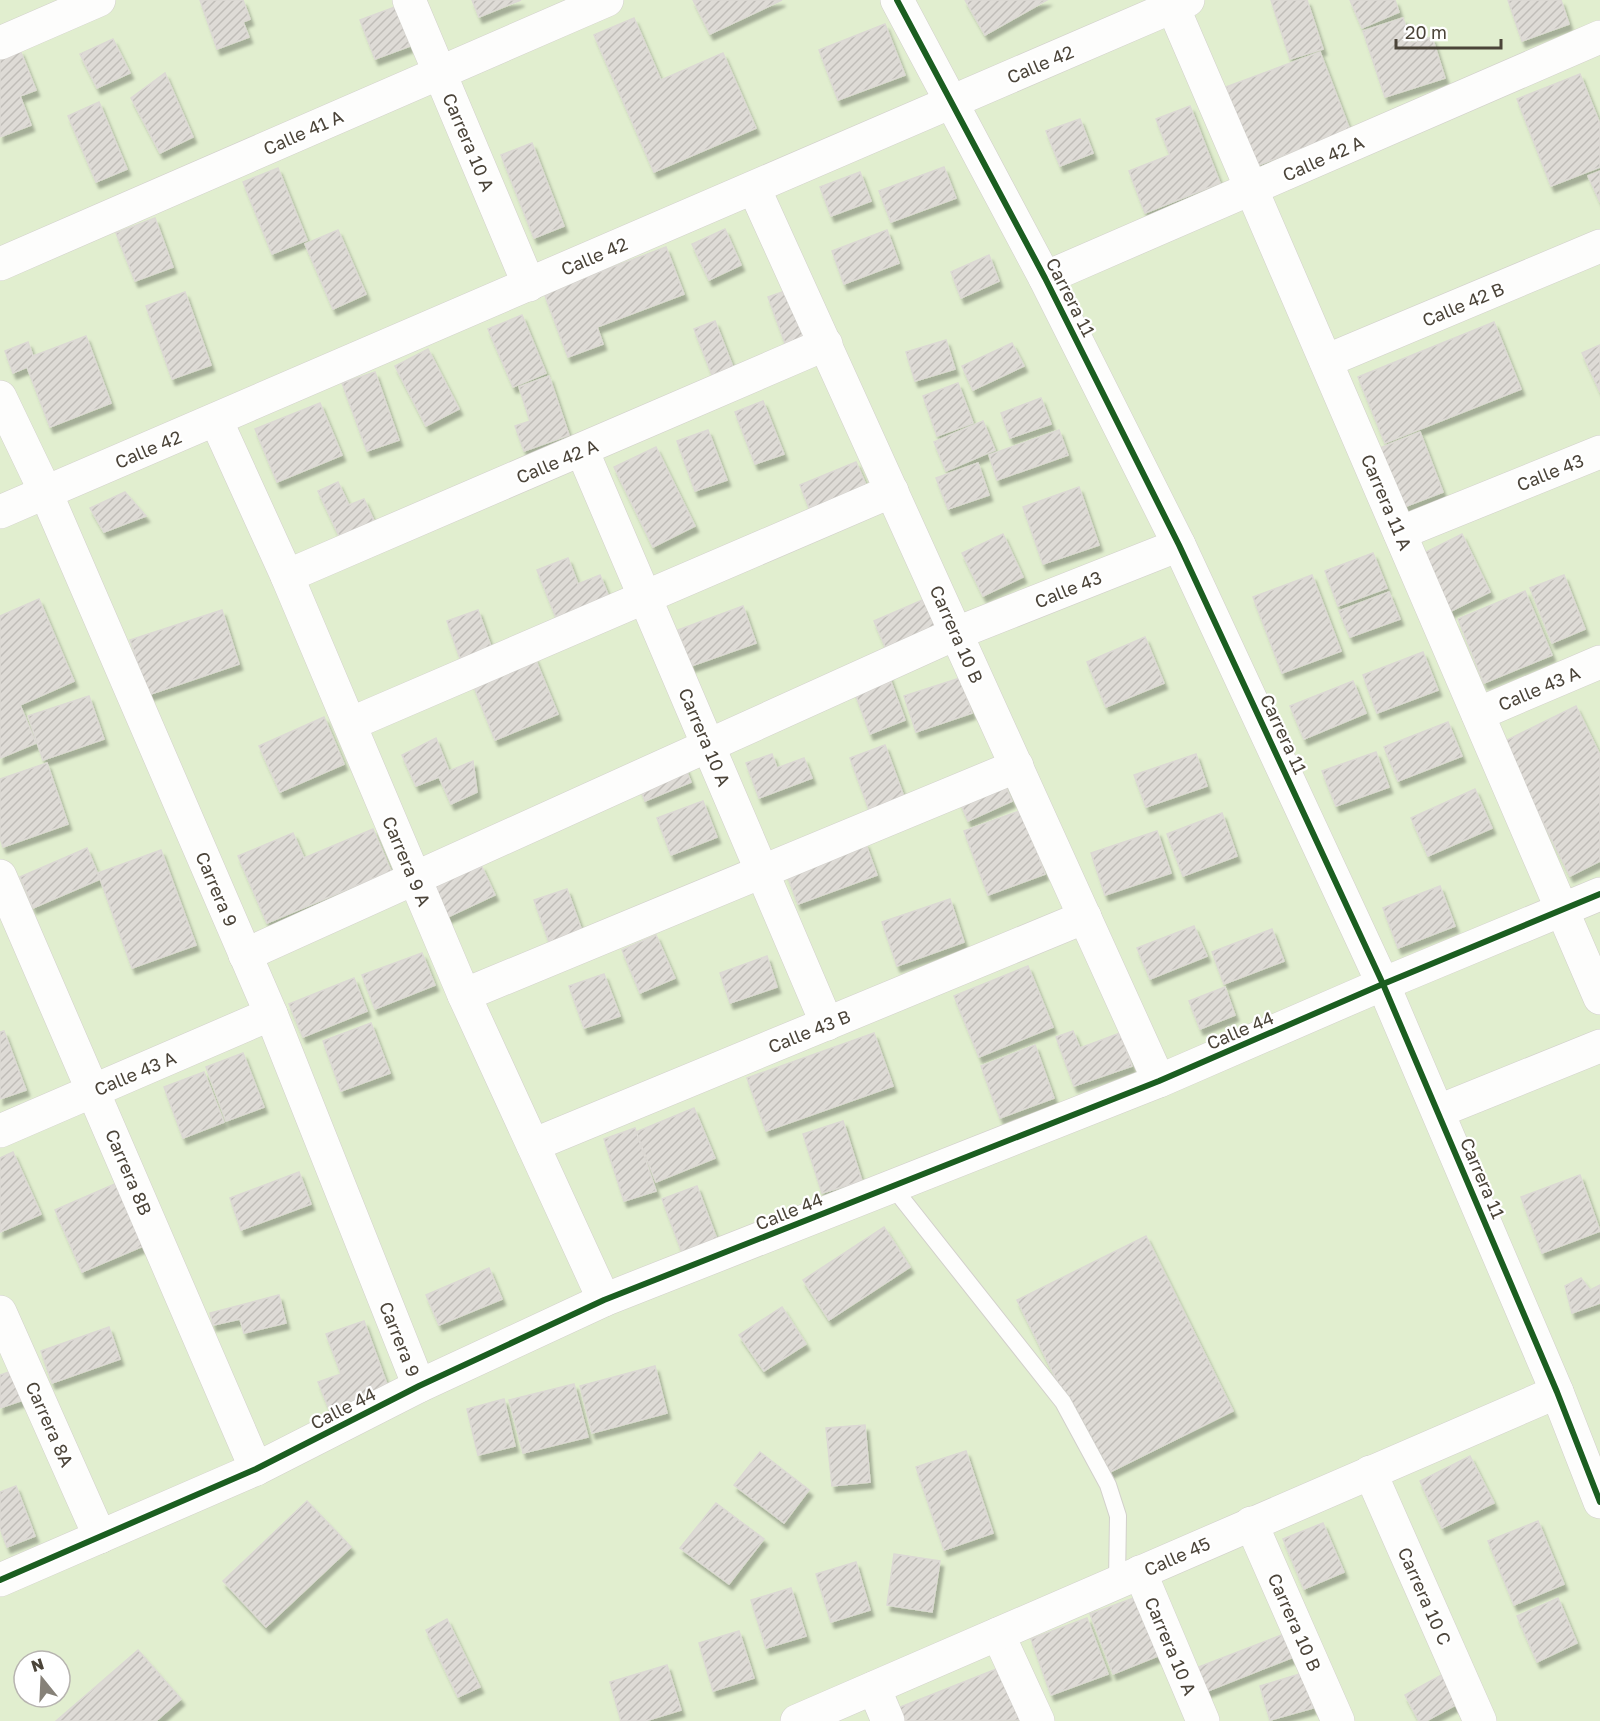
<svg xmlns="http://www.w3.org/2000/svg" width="1600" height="1721" font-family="'Golos Text',sans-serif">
<defs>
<pattern id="building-hatch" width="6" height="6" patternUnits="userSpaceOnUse" patternTransform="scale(1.5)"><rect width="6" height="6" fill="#dedbd6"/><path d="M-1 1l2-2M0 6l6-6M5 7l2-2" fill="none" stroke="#c0bdb8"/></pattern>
<filter id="shadow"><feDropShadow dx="3.5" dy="6" stdDeviation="1.5" flood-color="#0004"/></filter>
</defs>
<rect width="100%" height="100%" fill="#f4f2ee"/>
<path fill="#e1eecf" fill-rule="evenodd" d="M0 0H1600V1721H0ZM24 1661H60V1697H24Z"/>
<g fill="url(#building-hatch)" stroke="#dcd9d4" stroke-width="1.5" filter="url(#shadow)">
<path d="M200 0H243L250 19 243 22 249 37 217 49Z"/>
<path d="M472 0H521L479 17Z"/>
<path d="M693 0H782L710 34Z"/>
<path d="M965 0H1047L985 35Z"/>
<path d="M1271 0H1307L1323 49 1290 59Z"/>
<path d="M1350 0H1395L1399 12 1362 28Z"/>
<path d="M1508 0H1561L1569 24 1522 41Z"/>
<path d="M395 7 410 46 375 59 360 20Z"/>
<path d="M634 18 661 80 723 53 756 128 654 172 594 35Z"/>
<path d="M1403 18 1411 43 1432 37 1445 78 1385 97 1363 31Z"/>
<path d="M885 24 905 75 838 100 819 50Z"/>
<path d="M113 39 130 73 97 88 80 54Z"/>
<path d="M20 50 36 90 20 96 31 125 0 137V58Z"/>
<path d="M1320 52 1350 130 1256 166 1226 87Z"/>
<path d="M165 73 193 137 160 153 131 98Z"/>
<path d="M1580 74 1600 124V167L1551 186 1517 99Z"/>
<path d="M99 102 127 169 96 182 68 116Z"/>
<path d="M1190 106 1220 183 1145 213 1129 171 1170 155 1156 119Z"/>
<path d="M1080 119 1093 153 1060 166 1046 131Z"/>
<path d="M532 143 564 226 534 238 501 155Z"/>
<path d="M944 167 956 198 891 222 879 191Z"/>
<path d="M278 168 307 240 272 254 243 182Z"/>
<path d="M1600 171V202L1588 176Z"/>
<path d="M860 172 871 201 831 216 820 187Z"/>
<path d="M155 218 173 267 135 281 116 233Z"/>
<path d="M725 229 741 265 709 280 692 244Z"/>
<path d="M338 230 366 294 333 309 305 244Z"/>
<path d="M887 230 899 263 844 284 832 251Z"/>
<path d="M666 247 684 294 597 327 603 344 568 357 544 293Z"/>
<path d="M989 255 999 281 961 298 951 272Z"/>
<path d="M788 290 805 339 786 346 768 297Z"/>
<path d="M185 292 211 365 172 379 146 306Z"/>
<path d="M522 315 546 373 513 387 488 329Z"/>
<path d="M715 321 733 367 712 375 694 329Z"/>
<path d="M1494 322 1521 389 1385 443 1358 377Z"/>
<path d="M86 336 111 403 50 427 27 367 13 373 5 351 28 342 33 356Z"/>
<path d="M946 340 955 369 915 381 906 352Z"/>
<path d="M1012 343 1024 366 973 390 962 366Z"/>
<path d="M1600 345V392L1582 353Z"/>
<path d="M428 349 459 409 426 426 395 366Z"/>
<path d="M375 372 399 440 367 451 342 383Z"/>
<path d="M549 376 569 435 524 451 515 426 530 421 519 387Z"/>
<path d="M958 383 973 423 937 436 923 396Z"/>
<path d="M1041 398 1051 424 1010 438 1001 413Z"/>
<path d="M763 401 784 454 755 464 735 412Z"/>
<path d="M320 403 342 455 277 482 255 429Z"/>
<path d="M983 421 995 450 946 471 934 442Z"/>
<path d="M708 430 727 480 695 491 677 441Z"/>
<path d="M1059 430 1068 455 997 480 989 455Z"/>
<path d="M1420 432 1443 492 1404 507 1380 448Z"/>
<path d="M656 447 695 526 653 547 614 467Z"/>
<path d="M856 462 870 494 813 518 800 485Z"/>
<path d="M978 463 989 495 948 509 936 478Z"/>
<path d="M338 482 349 505 364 499 375 523 340 538 318 491Z"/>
<path d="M1079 487 1099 545 1043 564 1023 507Z"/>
<path d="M125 492 146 516 104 532 90 508Z"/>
<path d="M1003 534 1023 577 983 596 962 553Z"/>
<path d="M1462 534 1490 592 1449 612 1422 554Z"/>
<path d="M1373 553 1387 588 1338 606 1325 571Z"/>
<path d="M568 558 578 584 600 575 614 609 561 630 537 570Z"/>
<path d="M1312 575 1341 651 1282 673 1253 597Z"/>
<path d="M1564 575 1585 629 1552 643 1530 588Z"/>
<path d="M1525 591 1552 655 1484 683 1458 619Z"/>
<path d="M1389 592 1400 619 1350 637 1339 611Z"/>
<path d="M927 598 940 627 887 651 874 621Z"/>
<path d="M39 599 74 681 20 705 36 743 0 758V616Z"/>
<path d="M743 606 756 643 691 666 678 630Z"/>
<path d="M222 610 239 664 148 695 130 640Z"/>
<path d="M478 610 494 655 463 667 447 621Z"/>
<path d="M1145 637 1164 683 1106 707 1087 662Z"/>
<path d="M1423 652 1438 690 1377 713 1363 675Z"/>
<path d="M534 656 558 714 495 740 472 682Z"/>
<path d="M887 671 905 720 870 734 852 685Z"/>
<path d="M960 678 972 713 916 732 904 696Z"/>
<path d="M1353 681 1366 713 1304 739 1290 706Z"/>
<path d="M89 696 104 739 43 760 28 716Z"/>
<path d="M1576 706 1600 755V861L1570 876 1503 742Z"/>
<path d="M324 717 344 764 280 792 259 746Z"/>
<path d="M1448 722 1462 756 1398 781 1384 747Z"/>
<path d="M436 738 449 771 473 761 477 792 451 804 439 777 416 786 402 755Z"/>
<path d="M885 745 907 805 872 818 850 758Z"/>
<path d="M1376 752 1389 787 1336 806 1322 771Z"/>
<path d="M772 754 777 768 804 758 812 778 759 798 746 763Z"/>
<path d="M1196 754 1207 786 1146 807 1134 775Z"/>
<path d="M682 760 691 782 645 801 636 778Z"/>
<path d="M47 763 68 824 3 847 0 838V779Z"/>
<path d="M1003 780 1012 801 968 821 959 800Z"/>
<path d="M1475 789 1492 828 1428 856 1411 818Z"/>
<path d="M703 801 717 837 671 855 657 818Z"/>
<path d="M1022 810 1045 874 988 895 964 831Z"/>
<path d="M1222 813 1237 856 1183 876 1167 834Z"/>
<path d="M373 829 391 871 267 923 238 856 293 833 304 858Z"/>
<path d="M1157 831 1171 873 1105 895 1091 853Z"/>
<path d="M865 842 877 875 798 904 785 870Z"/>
<path d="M87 848 100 879 33 908 20 877Z"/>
<path d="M161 850 196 945 132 968 98 873Z"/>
<path d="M481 865 495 895 437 922 423 891Z"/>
<path d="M1440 886 1455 926 1398 948 1383 908Z"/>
<path d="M567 889 586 942 553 953 534 900Z"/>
<path d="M950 899 964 942 897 966 882 922Z"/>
<path d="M1194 926 1207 956 1150 979 1137 948Z"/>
<path d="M1272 929 1284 961 1224 984 1212 952Z"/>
<path d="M656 935 675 978 640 993 622 950Z"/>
<path d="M422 953 435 985 375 1009 362 975Z"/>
<path d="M767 956 777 987 730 1003 720 973Z"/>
<path d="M1028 966 1053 1027 979 1057 954 996Z"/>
<path d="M604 974 620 1016 584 1028 569 986Z"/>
<path d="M354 978 367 1011 303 1037 289 1004Z"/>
<path d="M1225 987 1235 1015 1200 1029 1189 1001Z"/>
<path d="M371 1023 390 1073 341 1091 323 1041Z"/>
<path d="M4 1031 26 1090 0 1099V1032Z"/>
<path d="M1073 1031 1080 1048 1120 1033 1132 1066 1074 1086 1056 1037Z"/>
<path d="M874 1033 893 1086 766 1131 747 1078Z"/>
<path d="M1035 1045 1054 1098 1000 1118 981 1066Z"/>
<path d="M243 1053 264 1107 226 1121 206 1067Z"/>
<path d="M204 1072 224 1122 183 1138 164 1087Z"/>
<path d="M694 1108 715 1158 656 1182 636 1132Z"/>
<path d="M843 1121 862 1181 822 1193 803 1134Z"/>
<path d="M635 1128 656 1191 624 1201 604 1139Z"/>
<path d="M13 1152 41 1214 0 1232V1158Z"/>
<path d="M299 1172 311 1204 241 1230 230 1198Z"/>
<path d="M1580 1175 1600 1231 1542 1253 1521 1197Z"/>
<path d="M117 1183 143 1246 82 1272 55 1210Z"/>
<path d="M697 1186 718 1242 683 1255 662 1199Z"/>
<path d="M884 1227 910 1267 829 1320 803 1280Z"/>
<path d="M1146 1236 1233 1411 1104 1475 1017 1300Z"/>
<path d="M489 1268 502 1299 439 1325 426 1295Z"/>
<path d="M1581 1278 1590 1290 1600 1285V1303L1572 1313 1565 1286Z"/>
<path d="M279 1295 286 1323 244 1333 240 1319 213 1325 210 1313Z"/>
<path d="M782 1307 806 1344 764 1371 739 1335Z"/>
<path d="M364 1321 388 1387 329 1409 318 1382 341 1374 326 1334Z"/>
<path d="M109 1327 120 1359 52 1383 41 1351Z"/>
<path d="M655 1366 667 1413 592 1433 580 1386Z"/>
<path d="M12 1371 23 1400 0 1408V1375Z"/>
<path d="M574 1384 588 1437 523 1453 509 1400Z"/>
<path d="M504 1399 515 1446 478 1455 467 1409Z"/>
<path d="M865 1425 870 1482 832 1486 826 1428Z"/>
<path d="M966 1451 993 1533 944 1550 916 1467Z"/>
<path d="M760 1452 809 1490 784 1523 734 1485Z"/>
<path d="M1470 1456 1494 1503 1442 1528 1420 1481Z"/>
<path d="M16 1486 35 1536 7 1547 0 1528V1492Z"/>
<path d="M307 1501 351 1547 266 1627 223 1581Z"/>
<path d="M716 1503 764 1539 729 1584 680 1548Z"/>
<path d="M1538 1521 1564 1584 1514 1605 1488 1541Z"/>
<path d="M1323 1523 1344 1572 1304 1589 1283 1539Z"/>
<path d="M894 1554 940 1561 932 1612 887 1605Z"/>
<path d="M856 1562 870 1610 831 1622 816 1574Z"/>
<path d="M791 1588 806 1636 766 1648 751 1600Z"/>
<path d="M1142 1595 1165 1653 1113 1674 1090 1614Z"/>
<path d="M1558 1598 1577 1643 1537 1662 1517 1616Z"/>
<path d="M1087 1618 1108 1674 1051 1695 1031 1639Z"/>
<path d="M447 1619 480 1687 458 1697 426 1630Z"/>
<path d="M739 1631 754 1678 713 1691 699 1643Z"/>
<path d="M1292 1631 1301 1654 1200 1694 1191 1670Z"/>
<path d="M138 1650 181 1699 156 1721H56Z"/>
<path d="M667 1665 681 1710 645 1721H621L610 1682Z"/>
<path d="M999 1668 1020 1720 903 1721 898 1708Z"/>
<path d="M1303 1673 1313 1708 1270 1720 1260 1686Z"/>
<path d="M1445 1673 1461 1702 1426 1721H1419L1405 1695Z"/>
</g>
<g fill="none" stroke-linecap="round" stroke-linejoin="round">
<g stroke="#d2d0cb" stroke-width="18">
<path id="lane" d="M892 1186 1063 1402 1108 1485 1118 1516 1117 1582"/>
</g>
<g stroke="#d2d0cb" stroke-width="34">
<g id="street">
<path d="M409 0 529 285"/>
<path d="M897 0 1045 278 1179 545 1383 984 1557 1392 1600 1502"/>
<path d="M1173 7 1600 998"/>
<path d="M0 43 99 0"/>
<path d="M754 188 1159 1081"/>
<path d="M0 264 607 0"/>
<path d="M1045 278 1600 37"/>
<path d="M1326 361 1600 246"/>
<path d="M0 397 46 493 271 1014 419 1386"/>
<path d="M216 420 287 576 464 995 604 1300"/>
<path d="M582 450 827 1024"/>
<path d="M0 512 1188 0"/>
<path d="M1400 533 1600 452"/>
<path d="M287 576 826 344"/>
<path d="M1478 714 1600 662"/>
<path d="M350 724 892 491"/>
<path d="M0 876 256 1469"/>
<path d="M245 955 957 633 1179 545"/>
<path d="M464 995 1017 766"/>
<path d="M1439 1111 1600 1046"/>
<path d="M0 1131 271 1014"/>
<path d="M533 1145 1085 917"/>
<path d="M0 1312 100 1537"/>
<path d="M1370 1472 1480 1721"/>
<path d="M1251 1523 1338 1721"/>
<path d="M1140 1572 1203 1721"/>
<path d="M0 1580 256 1469 419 1386 604 1300 1159 1081 1383 984 1600 894"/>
<path d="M998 1634 1038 1721"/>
<path d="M874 1688 888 1721"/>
<path d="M797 1721 1557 1392"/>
</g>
</g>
<use href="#lane" stroke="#fdfdfc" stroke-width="16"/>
<use href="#street" stroke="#fdfdfc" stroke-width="33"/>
<g stroke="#fff" stroke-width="10">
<g id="cycleway">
<path d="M897 0 1045 278 1179 545 1383 984 1557 1392 1600 1502"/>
<path d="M0 1580 256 1469 419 1386 604 1300 1159 1081 1383 984 1600 894"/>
</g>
</g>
<use href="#cycleway" stroke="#1b5e20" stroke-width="6"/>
</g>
<g text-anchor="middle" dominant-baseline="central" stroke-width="4.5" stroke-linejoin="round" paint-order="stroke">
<g font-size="18" fill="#4b4439" stroke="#fff">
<text transform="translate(1040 64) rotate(-23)">Calle 42</text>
<text transform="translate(303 132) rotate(-24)">Calle 41 A</text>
<text transform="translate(469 142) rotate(67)">Carrera 10 A</text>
<text transform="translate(1323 158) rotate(-24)">Calle 42 A</text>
<text transform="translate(594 256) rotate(-23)">Calle 42</text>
<text transform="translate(1071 297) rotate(63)">Carrera 11</text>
<text transform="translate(1463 304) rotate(-23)">Calle 42 B</text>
<text transform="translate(148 449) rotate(-23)">Calle 42</text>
<text transform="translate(557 461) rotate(-23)">Calle 42 A</text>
<text transform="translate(1550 472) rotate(-22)">Calle 43</text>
<text transform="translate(1387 502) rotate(67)">Carrera 11 A</text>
<text transform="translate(1068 589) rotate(-22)">Calle 43</text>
<text transform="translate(957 634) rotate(66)">Carrera 10 B</text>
<text transform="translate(1539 688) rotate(-23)">Calle 43 A</text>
<text transform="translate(1284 734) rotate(65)">Carrera 11</text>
<text transform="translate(705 737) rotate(67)">Carrera 10 A</text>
<text transform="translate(407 861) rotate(67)">Carrera 9 A</text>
<text transform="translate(217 889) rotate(67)">Carrera 9</text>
<text transform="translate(1240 1030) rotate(-23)">Calle 44</text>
<text transform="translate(809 1031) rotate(-22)">Calle 43 B</text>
<text transform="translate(135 1073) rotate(-23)">Calle 43 A</text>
<text transform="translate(129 1172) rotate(67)">Carrera 8B</text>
<text transform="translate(1483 1178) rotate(67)">Carrera 11</text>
<text transform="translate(789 1211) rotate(-22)">Calle 44</text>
<text transform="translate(400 1339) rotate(68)">Carrera 9</text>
<text transform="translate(343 1408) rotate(-27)">Calle 44</text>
<text transform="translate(50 1424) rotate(66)">Carrera 8A</text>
<text transform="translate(1177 1556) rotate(-24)">Calle 45</text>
<text transform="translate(1425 1596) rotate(66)">Carrera 10 C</text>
<text transform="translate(1295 1622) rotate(66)">Carrera 10 B</text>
<text transform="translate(1171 1646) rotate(67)">Carrera 10 A</text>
</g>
</g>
<g transform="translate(42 1679) rotate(342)"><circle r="28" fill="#ffffff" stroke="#b7b4b0" stroke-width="1.5"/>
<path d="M0-4.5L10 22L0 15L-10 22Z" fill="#868178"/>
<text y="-9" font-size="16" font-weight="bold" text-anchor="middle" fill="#4b4439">N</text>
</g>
<path d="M1396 39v9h105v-9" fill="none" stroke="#4b4439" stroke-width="3"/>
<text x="1405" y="39" font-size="18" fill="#4b4439" stroke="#ffffff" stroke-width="4.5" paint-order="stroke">20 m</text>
</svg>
